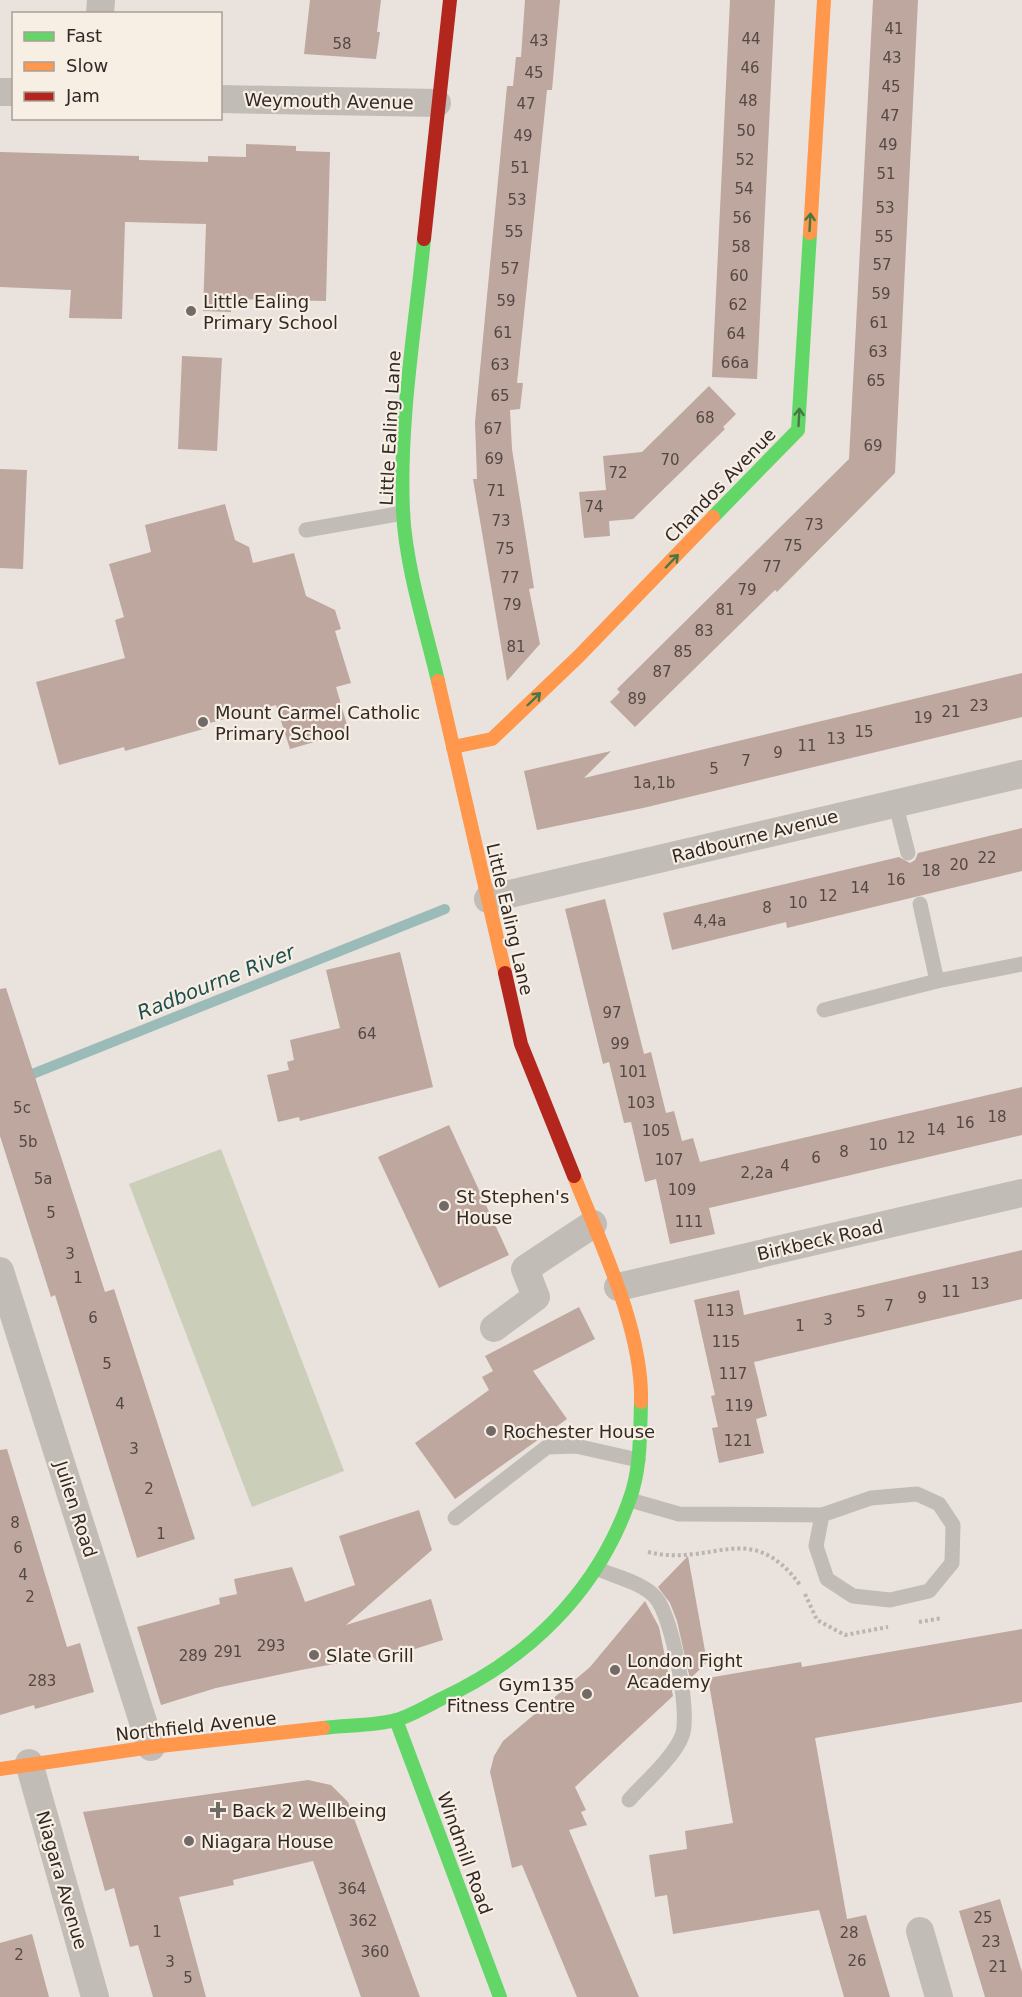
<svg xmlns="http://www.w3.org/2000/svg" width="1022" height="1997" font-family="'DejaVu Sans',sans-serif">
<rect width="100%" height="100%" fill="#eae3dd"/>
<path fill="#cbceb8" d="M221 1149 344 1471 252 1507 129 1184Z"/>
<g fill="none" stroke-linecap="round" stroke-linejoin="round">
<path stroke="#9bbbb9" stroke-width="10" d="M0 1087 445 909"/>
</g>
<g fill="#bda79f">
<path d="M310 0H381L377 32H380L376 59 304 54Z"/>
<path d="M525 0H560L552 90H547L517 383H523L520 409 510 410 512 449 534 588 529 589 540 644 507 681 473 479H477L475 422 507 86H513L516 57H521Z"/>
<path d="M730 0H775L757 379 712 377Z"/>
<path d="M873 0H918L895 473 777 592 775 590 635 727 610 702 620 692 617 689 849 459Z"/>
<path d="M246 144 296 146V151L330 152 326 301 231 299V312L203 311 206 224 125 222 122 319 69 318 71 290 0 287V152L139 156V160L208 162V156L246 157Z"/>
<path d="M182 356 222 358 217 451 178 449Z"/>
<path d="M709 386 736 414 723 427 725 429 633 519 609 521 610 536 584 538 579 492 606 490 603 456 642 452Z"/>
<path d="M0 469 27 470 23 569 0 568Z"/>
<path d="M225 504 235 540 249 547 253 563 294 553 306 596 335 610 341 629 335 631 351 683 336 687 349 732 290 749 276 705 206 724 207 728 125 751 124 747 59 765 36 682 125 658 115 620 124 617 109 564 151 552 145 525Z"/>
<path d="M1022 673V717L643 808 537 830 524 771 611 751 584 778Z"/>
<path d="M1022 828V871L787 928 786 922 672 950 663 913 899 857 910 863 915 860 918 853Z"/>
<path d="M605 899 644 1054 651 1052 666 1113 674 1111 682 1141 693 1138 700 1162 1022 1087V1135L709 1208 715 1234 670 1244 656 1179 645 1182 631 1122 624 1123 609 1062 603 1064 565 909Z"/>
<path d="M400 952 433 1087 300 1121 299 1117 278 1122 267 1075 289 1070 287 1062 294 1060 290 1040 340 1028 326 970Z"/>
<path d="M6 988 105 1292 114 1289 195 1539 137 1558 55 1295 51 1297 0 1136V989Z"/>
<path d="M449 1125 509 1255 439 1288 378 1157Z"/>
<path d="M1022 1250V1299L754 1362 767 1416 756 1419 764 1453 719 1463 712 1428 718 1427 711 1396 715 1395 694 1300 739 1290 744 1315Z"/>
<path d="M579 1307 595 1339 533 1371 567 1419 455 1499 415 1443 489 1390 482 1377 493 1371 485 1356Z"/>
<path d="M7 1449 67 1647 80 1643 94 1692 35 1709 34 1705 0 1715V1450Z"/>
<path d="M419 1510 432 1550 346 1625 431 1599 443 1640 377 1661 373 1657 301 1670 216 1688 161 1705 137 1627 220 1604 219 1598 237 1594 234 1579 292 1567 305 1602 355 1585 339 1536Z"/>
<path d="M688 1556 707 1662 690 1679 677 1621 670 1603 658 1587Z"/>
<path d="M645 1601 659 1627 673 1696 575 1787 586 1810 581 1812 587 1825 569 1830 639 1997H577L522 1865 512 1868 490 1772 494 1756 503 1741 590 1667Z"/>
<path d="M1022 1629V1702L815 1738 847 1919 866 1915 890 1997H844L819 1910 673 1934 667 1895 655 1897 649 1855 687 1849 685 1831 733 1823 708 1678 801 1662 802 1667Z"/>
<path d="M308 1780 331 1785 348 1802 420 1997H361L313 1861 233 1880 234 1885 179 1897 206 1997H153L138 1945 130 1947 114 1888 105 1891 83 1812Z"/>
<path d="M1000 1899 1022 1972V1997H985L959 1911Z"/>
<path d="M32 1934 49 1997H0V1943Z"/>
</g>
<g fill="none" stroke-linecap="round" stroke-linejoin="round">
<g stroke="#bbb4af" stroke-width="4" stroke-dasharray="3 3" stroke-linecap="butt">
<path d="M648 1552C713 1568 750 1517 800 1585"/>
<path d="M805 1594 817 1620 845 1635 888 1627"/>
<path d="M919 1622 942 1618"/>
</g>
<g stroke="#c2bcb7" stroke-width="15">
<path d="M306 530 403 513"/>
<path d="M895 802 908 853"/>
<path d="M920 904 937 981"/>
<path d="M824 1010 937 981 1022 964"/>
<path d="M917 1494 939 1504 953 1525 952 1563 929 1591 890 1600 853 1596 827 1579 816 1546 822 1515 871 1498Z"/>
<path d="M630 1500 679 1514 822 1515"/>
<path d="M455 1518 547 1447 576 1446 638 1460"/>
<path d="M598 1569C616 1577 644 1583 656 1598 672 1616 691 1714 682 1736 674 1757 644 1783 629 1800"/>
</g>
<g stroke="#c2bcb7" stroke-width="28">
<path d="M100 14 101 0"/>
<path d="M0 92H14"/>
<path d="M220 99 437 103"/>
<path d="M488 899 1022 774"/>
<path d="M0 1271 151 1747"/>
<path d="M618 1287 1022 1193"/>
<path d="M494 1328 536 1297 525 1269 593 1224"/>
<path d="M29 1763 95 1997"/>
<path d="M920 1931 939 1997"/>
</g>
<g stroke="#63d668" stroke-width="14">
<path d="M424 239C415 329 399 421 403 512 406 568 425 626 438 681"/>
<path d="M713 517 798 430 810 233"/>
<path d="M396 1720 500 1997"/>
<path d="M323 1728C347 1725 373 1726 396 1720 411 1716 427 1706 441 1699 528 1659 596 1593 629 1501 641 1470 640 1434 641 1402"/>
</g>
<g stroke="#ff974d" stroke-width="14">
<path d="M810 233 824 0"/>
<path d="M438 681 505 973"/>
<path d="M453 747 492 739 579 656 713 517"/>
<path d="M574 1176C600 1242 643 1330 641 1402"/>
<path d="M0 1769 151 1747 323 1728"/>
</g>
<g stroke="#b3261e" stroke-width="14">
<path d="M424 239 450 0"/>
<path d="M505 973 521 1044 574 1176"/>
</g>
</g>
<defs><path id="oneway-shaft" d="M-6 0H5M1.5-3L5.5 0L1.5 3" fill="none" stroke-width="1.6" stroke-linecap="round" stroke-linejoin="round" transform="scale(1.5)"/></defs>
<g stroke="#487744">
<use href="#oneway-shaft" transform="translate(810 222) rotate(-87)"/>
<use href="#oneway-shaft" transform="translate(799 417) rotate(-87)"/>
<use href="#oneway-shaft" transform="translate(672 561) rotate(-46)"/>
<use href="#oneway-shaft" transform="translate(534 699) rotate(-44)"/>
</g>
<g fill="#726a66" stroke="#f7eee4" stroke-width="2">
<circle cx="191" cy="311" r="6"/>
<circle cx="203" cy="722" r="6"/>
<circle cx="444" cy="1206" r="6"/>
<circle cx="491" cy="1431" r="6"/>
<circle cx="314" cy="1655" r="6"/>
<circle cx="615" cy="1670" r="6"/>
<circle cx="587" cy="1694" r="6"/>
<path d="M215 1801h6v6h6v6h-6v6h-6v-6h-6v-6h6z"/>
<circle cx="189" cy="1841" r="6"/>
</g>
<g text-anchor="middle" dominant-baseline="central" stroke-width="4.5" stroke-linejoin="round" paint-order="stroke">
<g font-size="15" fill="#554844">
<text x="894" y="29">41</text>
<text x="751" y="39">44</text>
<text x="539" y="41">43</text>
<text x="342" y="44">58</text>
<text x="892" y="58">43</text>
<text x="750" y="68">46</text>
<text x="534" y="73">45</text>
<text x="891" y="87">45</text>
<text x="748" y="101">48</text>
<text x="526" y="104">47</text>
<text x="890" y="116">47</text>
<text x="746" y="131">50</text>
<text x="523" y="136">49</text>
<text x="888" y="145">49</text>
<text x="745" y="160">52</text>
<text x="520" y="168">51</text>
<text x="886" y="174">51</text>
<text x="744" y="189">54</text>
<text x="517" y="200">53</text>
<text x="885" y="208">53</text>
<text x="742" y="218">56</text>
<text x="514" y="232">55</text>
<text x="884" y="237">55</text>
<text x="741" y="247">58</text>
<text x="882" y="265">57</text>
<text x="510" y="269">57</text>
<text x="739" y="276">60</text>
<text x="881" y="294">59</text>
<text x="506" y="301">59</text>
<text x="738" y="305">62</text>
<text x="879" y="323">61</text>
<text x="503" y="333">61</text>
<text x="736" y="334">64</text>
<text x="878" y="352">63</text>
<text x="735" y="363">66a</text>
<text x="500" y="365">63</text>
<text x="876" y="381">65</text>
<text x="500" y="396">65</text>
<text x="705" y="418">68</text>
<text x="493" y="429">67</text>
<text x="873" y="446">69</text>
<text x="494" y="459">69</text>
<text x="670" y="460">70</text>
<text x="618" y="473">72</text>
<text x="496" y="491">71</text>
<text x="594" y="507">74</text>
<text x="501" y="521">73</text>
<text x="814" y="525">73</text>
<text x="793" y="546">75</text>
<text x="505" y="549">75</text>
<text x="772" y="567">77</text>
<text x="510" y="578">77</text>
<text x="747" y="590">79</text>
<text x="512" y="605">79</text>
<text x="725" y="610">81</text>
<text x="704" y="631">83</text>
<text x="516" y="647">81</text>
<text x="683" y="652">85</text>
<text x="662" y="672">87</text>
<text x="637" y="699">89</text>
<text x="979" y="706">23</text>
<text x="951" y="712">21</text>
<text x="923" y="718">19</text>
<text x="864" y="732">15</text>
<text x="836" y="739">13</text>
<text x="807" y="746">11</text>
<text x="778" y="753">9</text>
<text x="746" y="761">7</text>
<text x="714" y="769">5</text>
<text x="654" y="783">1a,1b</text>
<text x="987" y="858">22</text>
<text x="959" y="865">20</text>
<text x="931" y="871">18</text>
<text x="896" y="880">16</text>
<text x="860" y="888">14</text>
<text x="828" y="896">12</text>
<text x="798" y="903">10</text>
<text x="767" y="908">8</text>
<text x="710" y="921">4,4a</text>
<text x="612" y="1013">97</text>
<text x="367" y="1034">64</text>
<text x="620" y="1044">99</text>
<text x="633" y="1072">101</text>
<text x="641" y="1103">103</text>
<text x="22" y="1108">5c</text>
<text x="997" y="1117">18</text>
<text x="965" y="1123">16</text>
<text x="936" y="1130">14</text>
<text x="656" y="1131">105</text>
<text x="906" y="1138">12</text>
<text x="28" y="1142">5b</text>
<text x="878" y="1145">10</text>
<text x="844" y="1152">8</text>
<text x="816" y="1158">6</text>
<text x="669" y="1160">107</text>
<text x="785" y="1166">4</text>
<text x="757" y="1173">2,2a</text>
<text x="43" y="1179">5a</text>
<text x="682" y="1190">109</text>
<text x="51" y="1213">5</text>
<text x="689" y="1222">111</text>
<text x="70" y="1254">3</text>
<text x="78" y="1278">1</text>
<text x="980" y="1284">13</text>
<text x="951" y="1292">11</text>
<text x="922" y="1298">9</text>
<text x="889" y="1306">7</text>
<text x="720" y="1311">113</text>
<text x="861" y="1312">5</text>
<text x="93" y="1318">6</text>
<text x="828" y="1320">3</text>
<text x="800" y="1326">1</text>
<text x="726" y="1342">115</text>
<text x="107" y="1364">5</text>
<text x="733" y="1374">117</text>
<text x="120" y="1404">4</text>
<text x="739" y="1406">119</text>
<text x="738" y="1441">121</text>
<text x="134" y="1449">3</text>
<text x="149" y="1489">2</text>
<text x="15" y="1523">8</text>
<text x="161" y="1534">1</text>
<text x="18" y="1548">6</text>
<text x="23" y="1575">4</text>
<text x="30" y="1597">2</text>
<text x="271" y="1646">293</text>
<text x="228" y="1652">291</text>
<text x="193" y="1656">289</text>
<text x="42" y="1681">283</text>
<text x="352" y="1889">364</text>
<text x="983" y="1918">25</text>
<text x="363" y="1921">362</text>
<text x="157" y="1932">1</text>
<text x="849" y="1933">28</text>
<text x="991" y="1942">23</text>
<text x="375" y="1952">360</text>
<text x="19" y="1955">2</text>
<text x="857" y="1961">26</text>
<text x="170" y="1962">3</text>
<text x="998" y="1967">21</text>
<text x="188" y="1978">5</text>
</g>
<g font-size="18" fill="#322926" stroke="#f7eee4">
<text transform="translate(329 101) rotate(1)">Weymouth Avenue</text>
<text transform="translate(390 428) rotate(-87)">Little Ealing Lane</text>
<text transform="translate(720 485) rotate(-46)">Chandos Avenue</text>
<text transform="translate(755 836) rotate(-14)">Radbourne Avenue</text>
<text transform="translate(510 919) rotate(77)">Little Ealing Lane</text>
<text transform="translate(820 1240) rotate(-13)">Birkbeck Road</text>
<text transform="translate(76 1509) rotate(72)">Julien Road</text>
<text transform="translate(196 1726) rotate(-6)">Northfield Avenue</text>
<text transform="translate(465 1853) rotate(70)">Windmill Road</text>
<text transform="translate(62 1880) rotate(74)">Niagara Avenue</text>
</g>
<g font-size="18" fill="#322926" stroke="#f7eee4" text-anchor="start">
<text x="203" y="301">Little Ealing<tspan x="203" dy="21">Primary School</tspan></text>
<text x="215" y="712">Mount Carmel Catholic<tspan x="215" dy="21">Primary School</tspan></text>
<text x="456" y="1196">St Stephen's<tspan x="456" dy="21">House</tspan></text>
<text x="503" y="1431">Rochester House</text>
<text x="326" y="1655">Slate Grill</text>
<text x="627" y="1660">London Fight<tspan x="627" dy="21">Academy</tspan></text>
<text x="575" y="1684" text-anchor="end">Gym135<tspan x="575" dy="21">Fitness Centre</tspan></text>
<text x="232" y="1810">Back 2 Wellbeing</text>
<text x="201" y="1841">Niagara House</text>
</g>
<g font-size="20" font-style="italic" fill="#1e5051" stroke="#f7eee4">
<text transform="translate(216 982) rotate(-22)">Radbourne River</text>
</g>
</g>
<rect x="12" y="12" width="210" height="108" fill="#f7eee4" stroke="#a89f98" stroke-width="1.5"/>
<rect x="24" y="32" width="30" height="9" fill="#63d668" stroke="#a89f98" stroke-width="1.5"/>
<text x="66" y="42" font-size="18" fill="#322926">Fast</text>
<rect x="24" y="62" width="30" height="9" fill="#ff974d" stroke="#a89f98" stroke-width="1.5"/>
<text x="66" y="72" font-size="18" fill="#322926">Slow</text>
<rect x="24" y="92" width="30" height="9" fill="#b3261e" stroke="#a89f98" stroke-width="1.5"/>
<text x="66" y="102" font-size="18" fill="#322926">Jam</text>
</svg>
